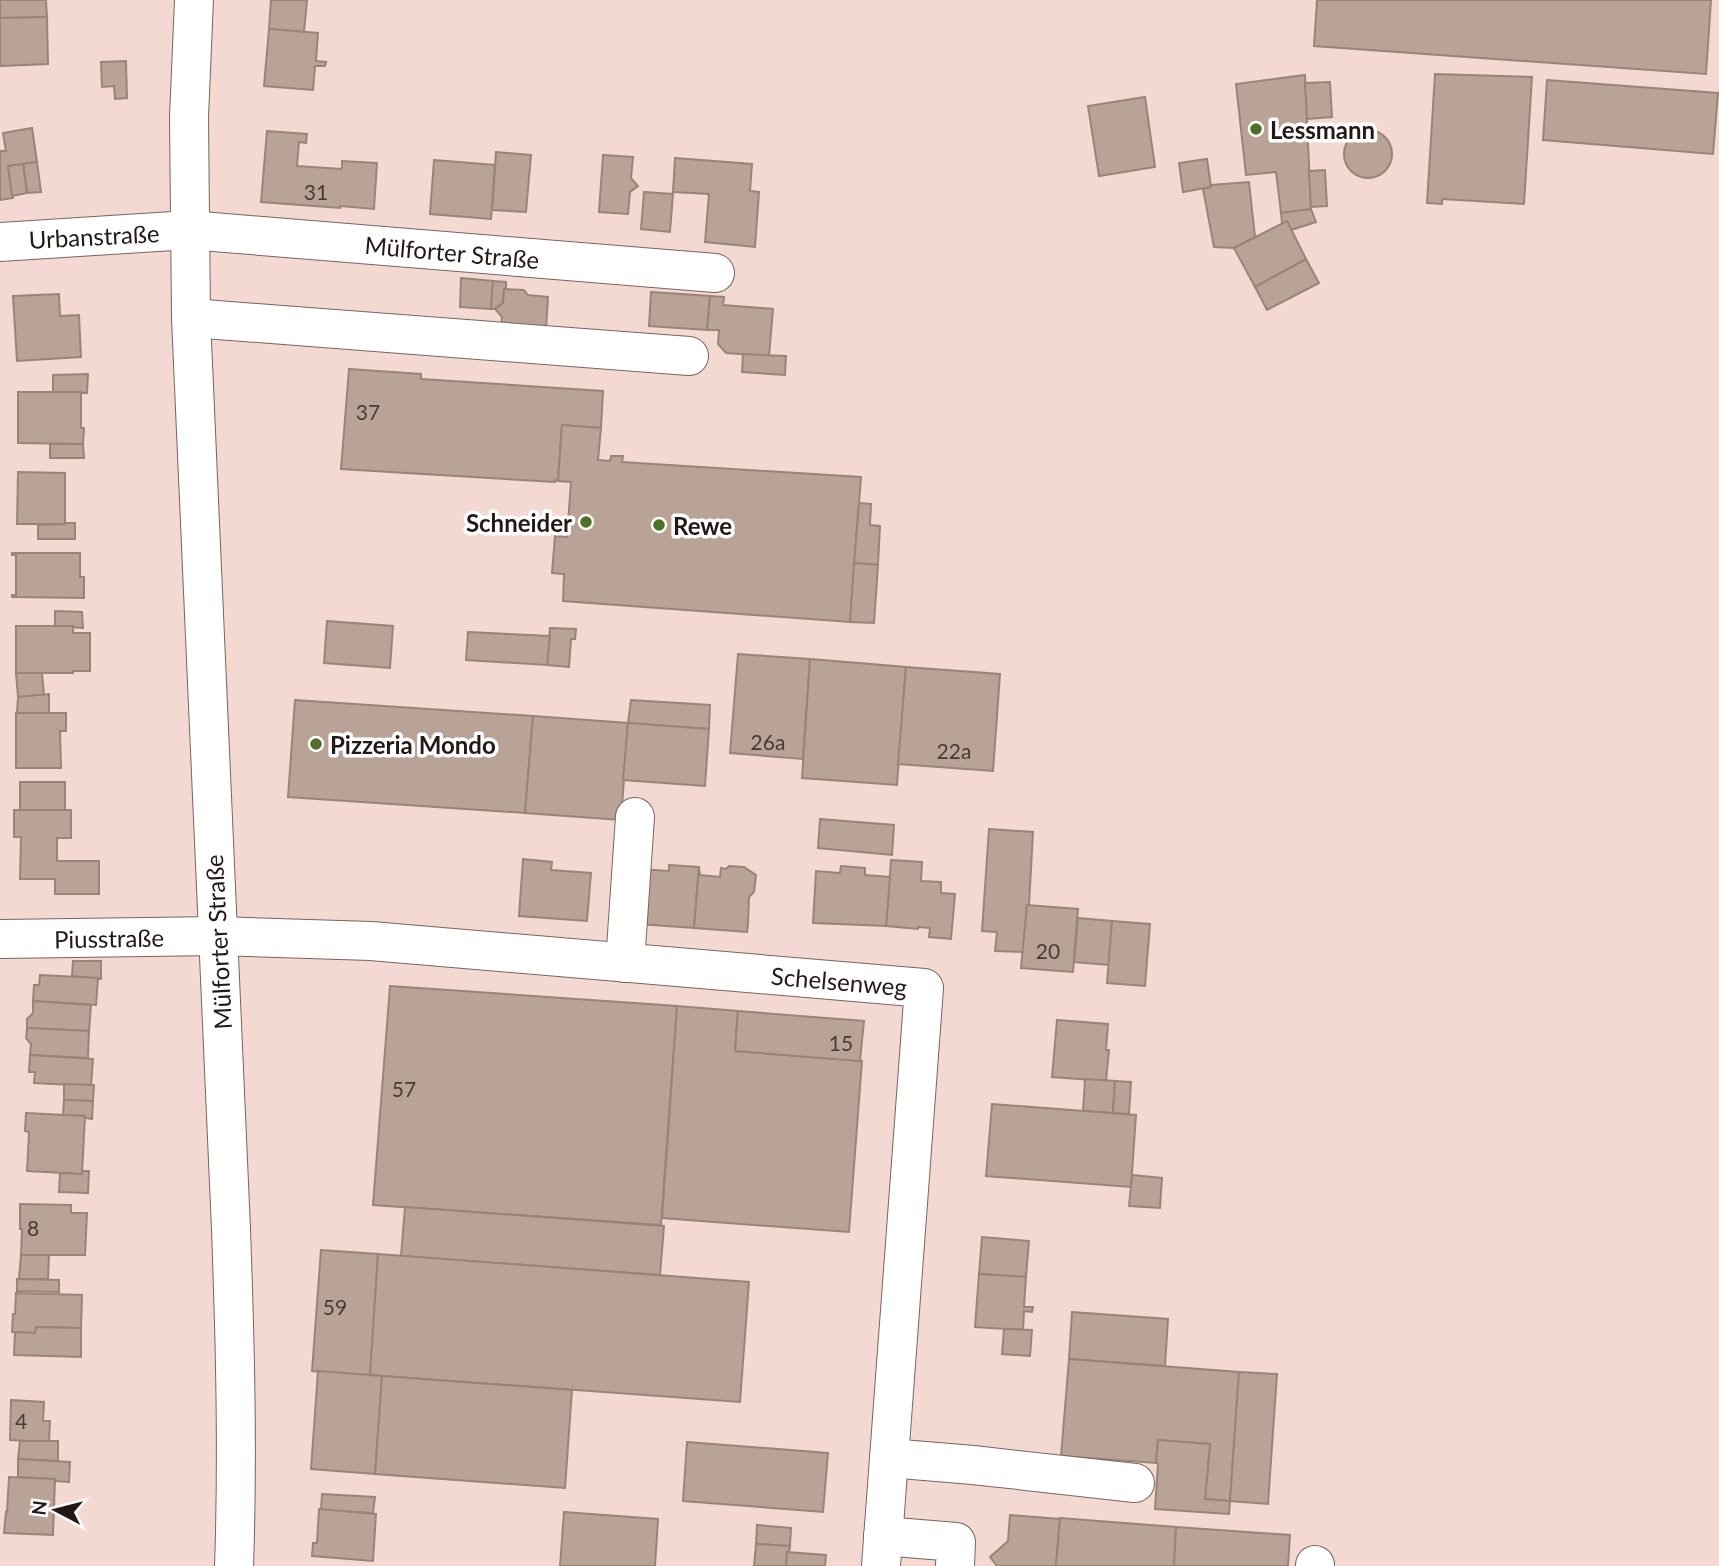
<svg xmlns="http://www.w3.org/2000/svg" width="1719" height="1566" font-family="Lato,sans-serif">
<rect width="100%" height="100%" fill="#f4d9d3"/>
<g fill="#b9a396" stroke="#998478" stroke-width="2">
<path d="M0 0H46L47 17 0 18Z"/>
<path d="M271 0H307L304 32 269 29Z"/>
<path d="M1317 0H1711L1706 74 1314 46Z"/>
<path d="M47 17 48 64 0 66V18Z"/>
<path d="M269 29 318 33 316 61 326 62 325 66H315L313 90 264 86Z"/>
<path d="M126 61 127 98 115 99 114 86 102 87 101 62Z"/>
<path d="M1435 74 1532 77 1524 204 1442 199V204L1427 203Z"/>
<path d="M1305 75 1311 209 1281 213 1276 172 1246 175 1236 84Z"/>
<path d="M1547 80 1718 93 1713 154 1543 140Z"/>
<path d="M1330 82 1332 117 1307 119 1305 83Z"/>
<path d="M1145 97 1155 167 1099 176 1088 106Z"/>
<path d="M32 128 37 162 8 166 13 198 0 200V151H6L3 133Z"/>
<circle cx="1368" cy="154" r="24"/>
<path d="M267 131 307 134 306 143 299 142 297 166 342 169V161L377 163 374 209 340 206V208L261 202Z"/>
<path d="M496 152 531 155 526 212 492 210Z"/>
<path d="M603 155 633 157 631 178 638 186 630 192 628 214 599 212Z"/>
<path d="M675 158 752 164 750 191 759 192 755 247 705 242 709 194 673 192Z"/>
<path d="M1207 159 1211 187 1183 192 1179 163Z"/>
<path d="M434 160 495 165 491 219 430 214Z"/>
<path d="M37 162 41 192 27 193 23 164Z"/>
<path d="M23 164 27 193 12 196 8 166Z"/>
<path d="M1325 170 1327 206 1311 207 1309 171Z"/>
<path d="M1249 182 1255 237 1234 248 1214 247 1203 189 1211 187V185Z"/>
<path d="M644 192 673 194 670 232 641 229Z"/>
<path d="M1311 209 1316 222 1291 230 1287 221 1282 223 1281 213Z"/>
<path d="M1287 221 1306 259 1255 287 1234 248Z"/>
<path d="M1306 259 1319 283 1267 310 1255 287Z"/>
<path d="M461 278 493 281 491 309 460 307Z"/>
<path d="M493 281 506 282V289H504L503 303 495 309H491Z"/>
<path d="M504 289 524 290 528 295 548 297 546 330 501 326 502 317 495 309 503 303Z"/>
<path d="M651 292 710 296 707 330 649 326Z"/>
<path d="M59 294 60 316 79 315 81 357 17 361 13 296Z"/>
<path d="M710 296 724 297 723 305 773 309 769 356 726 353 718 344 719 330H707Z"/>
<path d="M743 354 786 356 785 375 742 372Z"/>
<path d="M349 369 421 374V379L603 391 601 428 562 425 558 481 555 480V482L341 469Z"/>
<path d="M88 374 87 393 53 392V375Z"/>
<path d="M18 392H81V428H84L83 444 18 443Z"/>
<path d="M562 425 601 428 598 460 610 461 611 456H623L622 462 861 477 850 622 563 601 564 574 552 573 555 536 567 537 571 482 558 481Z"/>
<path d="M50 444H83L84 458H50Z"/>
<path d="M18 472 65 473V524H17Z"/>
<path d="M859 503 871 504 870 525 880 526 878 565 854 563Z"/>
<path d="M65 523H75V539H38V525L65 524Z"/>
<path d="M12 553H80V577H84V598L12 597V595H16V555H12Z"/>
<path d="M854 563 878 565 874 623 850 622Z"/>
<path d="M55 611 82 612 83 628 55 626Z"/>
<path d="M327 621 393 626 390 668 324 663Z"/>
<path d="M16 626H73V633H90V671H73V673H16Z"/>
<path d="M550 628 576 629 575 639H571L569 667 547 665Z"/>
<path d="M468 632 550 636 547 665 466 660Z"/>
<path d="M738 654 810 659 803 759 730 753Z"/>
<path d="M810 659 906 667 897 785 802 778Z"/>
<path d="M906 667 1000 674 993 771 898 764Z"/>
<path d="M16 673H42L44 695 18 697Z"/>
<path d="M49 694V713H17L18 697Z"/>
<path d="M295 700 533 716 525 813 288 797Z"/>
<path d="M631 700 710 705 709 729 628 723Z"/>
<path d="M16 713H66V731H60L61 768H16Z"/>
<path d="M533 716 628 723 621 820 525 813Z"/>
<path d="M628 723 709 729 705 786 623 780Z"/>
<rect x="20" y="782" width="45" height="28"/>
<path d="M14 810H71V838H57V861H99V894H55V879H20L21 837H14Z"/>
<path d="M820 819 894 825 892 855 818 848Z"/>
<path d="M989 829 1033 832 1029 905H1027L1024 952 995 951 997 932 982 931Z"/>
<path d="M523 859 552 862 551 870 591 873 587 921 519 916Z"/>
<path d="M891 860 922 862 921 881 941 882V893L955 894 951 939 929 937 930 928 918 927V929L886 926Z"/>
<path d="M669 865 699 867 694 928 638 924 641 869 669 871Z"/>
<path d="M729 866 744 867 756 875 754 892 749 897 748 925 747 932 694 928 699 867 700 875 720 877 721 868 726 869Z"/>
<path d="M841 866 865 868V875L890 877 886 926 813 923 816 871 840 873Z"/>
<path d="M1027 905 1078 909 1073 972 1021 968Z"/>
<path d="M1078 918 1112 921 1109 965 1074 962Z"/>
<path d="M1112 921 1150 924 1145 986 1107 983Z"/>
<path d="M73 961H101V979L72 976Z"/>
<path d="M40 975 98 978 96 1005 33 1001 34 985H39Z"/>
<path d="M390 986 677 1006 661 1225 373 1205Z"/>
<path d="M33 1001 91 1005 89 1031 27 1028V1019L33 1013Z"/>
<path d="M677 1006 738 1011 735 1051 862 1061 849 1232 662 1218Z"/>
<path d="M738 1011 864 1021 860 1061 735 1051Z"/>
<path d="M1057 1020 1108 1024 1106 1050H1109L1106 1081 1052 1077Z"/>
<path d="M27 1028 89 1031 88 1058 30 1055 31 1044 26 1038Z"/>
<path d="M30 1055 93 1059 91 1086 34 1083 35 1072H29Z"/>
<path d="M1085 1079 1115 1081 1113 1113 1083 1111Z"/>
<path d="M1115 1081 1131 1082 1129 1114 1113 1113Z"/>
<path d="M64 1084 94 1085 93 1101 64 1100Z"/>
<path d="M64 1100 93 1101 92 1119 85 1118V1116L63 1115Z"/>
<path d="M992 1104 1136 1115 1131 1187 986 1176Z"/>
<path d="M26 1113 85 1116 82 1174 27 1171 29 1132 25 1131Z"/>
<path d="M82 1171H89L88 1193 59 1192 60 1173 82 1174Z"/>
<path d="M1132 1175 1162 1178 1160 1208 1129 1206Z"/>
<path d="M20 1204 71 1205V1213H87L85 1255H21L22 1229H20Z"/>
<path d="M405 1207 664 1226 660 1275 401 1256Z"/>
<path d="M982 1237 1029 1241 1026 1277 979 1274Z"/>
<path d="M321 1250 378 1254 370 1375 312 1371Z"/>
<path d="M378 1254 749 1282 740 1402 370 1375Z"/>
<path d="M21 1255H49L48 1279H19Z"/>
<path d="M979 1274 1026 1277 1024 1307H1033L1032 1312 1024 1311 1023 1330 975 1327Z"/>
<path d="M17 1279 59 1280V1292L17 1291Z"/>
<path d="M16 1293 82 1295 81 1328 36 1327 35 1333 12 1332 13 1314H15Z"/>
<path d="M1072 1312 1168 1319 1165 1366 1069 1359Z"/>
<path d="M36 1327 81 1328V1357L14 1355 15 1332 35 1333Z"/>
<path d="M1004 1329 1032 1330 1030 1356 1002 1354Z"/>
<path d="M1069 1359 1239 1372 1230 1501 1205 1499 1210 1444 1158 1440 1156 1463 1061 1456Z"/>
<path d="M318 1371 382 1376 375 1474 311 1469Z"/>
<path d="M1239 1372 1277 1374 1268 1504 1230 1501Z"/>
<path d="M382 1376 572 1390 565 1488 375 1474Z"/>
<path d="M11 1400 44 1402 43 1421H50L49 1442 10 1440Z"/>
<path d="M1158 1440 1210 1444 1205 1499 1230 1501 1229 1514 1155 1509 1158 1463H1156Z"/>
<path d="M20 1441H58V1461L18 1459Z"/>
<path d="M687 1442 828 1453 823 1512 683 1501Z"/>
<path d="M18 1459 70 1462 69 1482 55 1481V1479L18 1477Z"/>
<path d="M9 1477 55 1479 53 1535 4 1533 6 1512H7Z"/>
<path d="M322 1494 375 1497 373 1513 321 1510Z"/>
<path d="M319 1509 376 1514 373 1561 312 1556 313 1543H317Z"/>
<path d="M564 1512 658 1519 655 1566H560Z"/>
<path d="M1010 1515 1060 1519 1056 1566H997L990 1557 1008 1541Z"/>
<path d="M1060 1518 1176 1527 1174 1566H1056Z"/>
<path d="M757 1525 791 1528 790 1546 756 1544Z"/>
<path d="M1176 1527 1290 1535 1288 1566H1174Z"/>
<path d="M756 1544 790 1546 789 1552H787L786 1566H754Z"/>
<path d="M787 1552 826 1555 825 1566H786Z"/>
</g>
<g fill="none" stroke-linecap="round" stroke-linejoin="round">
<g stroke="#7a635e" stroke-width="40">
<g id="minor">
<path d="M0 242 189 230 715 273"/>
<path d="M191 318 689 356"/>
<path d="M0 939 218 936 371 941 924 988 881 1566"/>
<path d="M625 963 635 817"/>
<path d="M889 1458 973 1465 1135 1483"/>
<path d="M883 1536 956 1542 955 1566"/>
<path d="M1315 1566V1565"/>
</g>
</g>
<g stroke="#7a635e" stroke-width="40">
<path id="major" d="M194 0 189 117 191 318 231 1229C235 1341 238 1453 234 1566"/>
</g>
<use href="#minor" stroke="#fff" stroke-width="38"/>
<use href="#major" stroke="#fff" stroke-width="38"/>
</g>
<g fill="#4e7028" stroke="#fff" stroke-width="2.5">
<circle cx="1256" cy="129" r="7"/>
<circle cx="586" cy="522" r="7"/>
<circle cx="659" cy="525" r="7"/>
<circle cx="316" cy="744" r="7"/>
</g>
<g text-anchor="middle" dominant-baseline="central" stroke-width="7" stroke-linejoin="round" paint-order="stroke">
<g font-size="21" fill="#483b36">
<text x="316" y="191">31</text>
<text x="368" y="411">37</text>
<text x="768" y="741">26a</text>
<text x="954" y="750">22a</text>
<text x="1048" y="950">20</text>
<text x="841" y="1042">15</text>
<text x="404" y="1088">57</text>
<text x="33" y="1227">8</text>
<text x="335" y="1306">59</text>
<text x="21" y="1420">4</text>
</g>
<g font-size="24" font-weight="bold" fill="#221816" stroke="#fff" text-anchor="start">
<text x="1270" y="129">Lessmann</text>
<text x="572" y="522" text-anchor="end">Schneider</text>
<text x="673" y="525">Rewe</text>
<text x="330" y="744">Pizzeria Mondo</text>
</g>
<g font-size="24" fill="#221816" stroke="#fff">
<text transform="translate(94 236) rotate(-3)">Urbanstraße</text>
<text transform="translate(452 252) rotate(5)">Mülforter Straße</text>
<text transform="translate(109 938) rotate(-1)">Piusstraße</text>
<text transform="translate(218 942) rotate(-93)">Mülforter Straße</text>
<text transform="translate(839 981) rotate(5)">Schelsenweg</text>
</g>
</g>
<g transform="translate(56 1510) rotate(277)" stroke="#ffffff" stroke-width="5" paint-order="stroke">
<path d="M0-5L12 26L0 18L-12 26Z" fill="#221816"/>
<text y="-10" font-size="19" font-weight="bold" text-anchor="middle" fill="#221816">N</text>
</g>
</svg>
